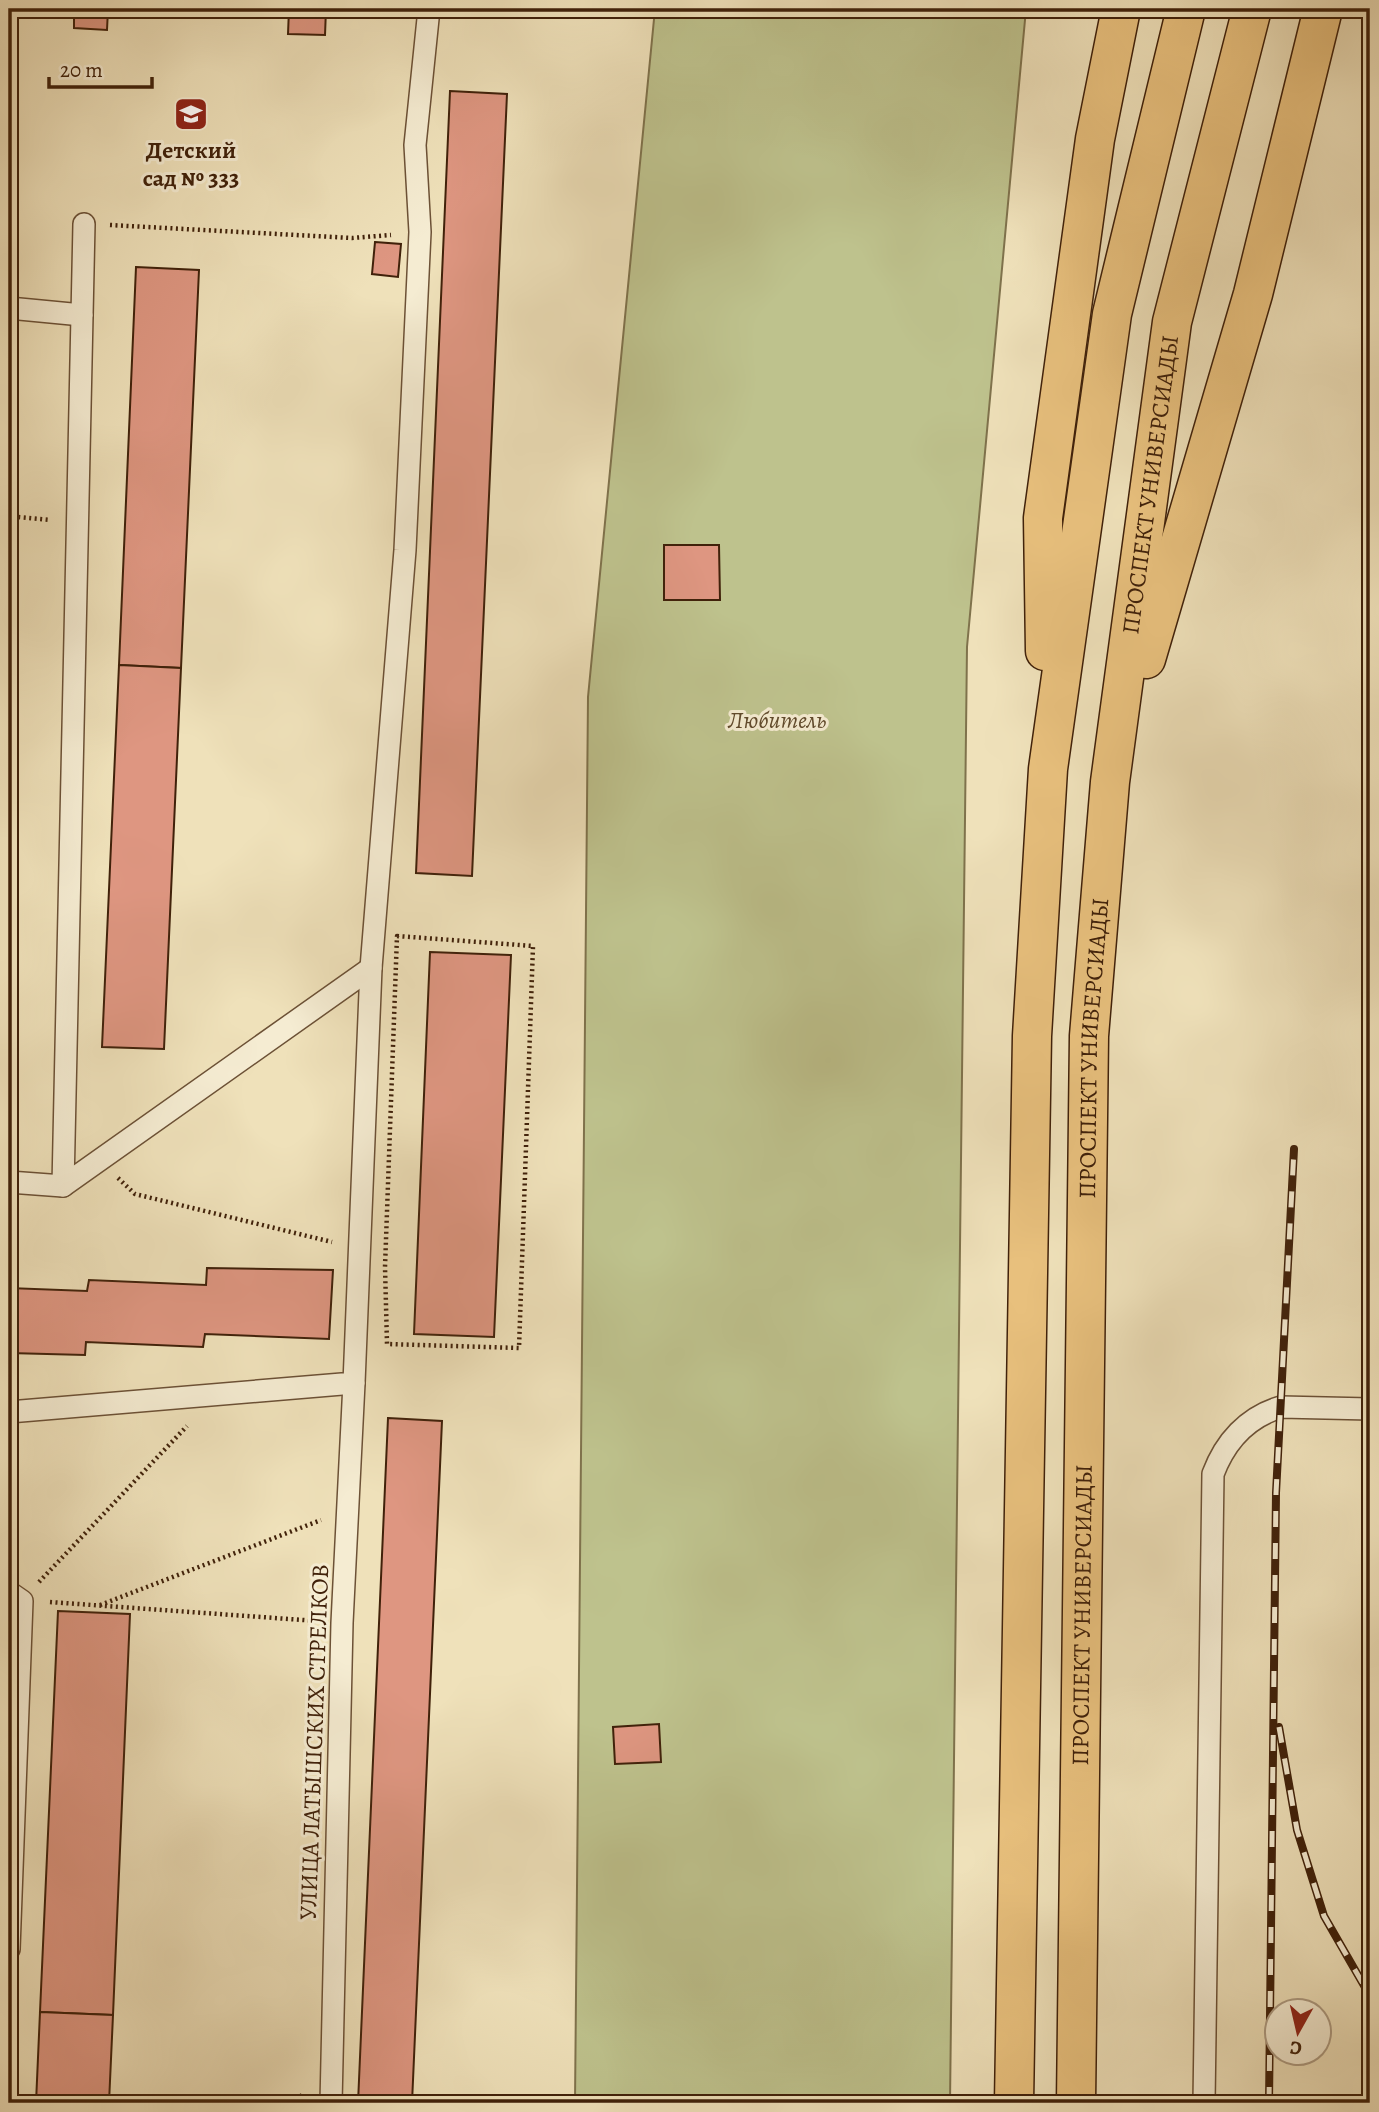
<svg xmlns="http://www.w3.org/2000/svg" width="1379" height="2112" font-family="Alegreya,serif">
<rect width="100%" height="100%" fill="#efe1ba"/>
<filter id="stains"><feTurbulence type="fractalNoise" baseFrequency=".00286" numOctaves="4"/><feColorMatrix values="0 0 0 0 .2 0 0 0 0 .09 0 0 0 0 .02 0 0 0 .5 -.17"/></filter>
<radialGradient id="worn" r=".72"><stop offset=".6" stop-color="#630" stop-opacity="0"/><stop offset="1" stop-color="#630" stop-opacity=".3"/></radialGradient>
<path fill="#bec28d" stroke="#7f724c" stroke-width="2" d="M655 9H1026L967 647 950 2103H575L588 697Z"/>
<g fill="#de9681" stroke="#40210a" stroke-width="2">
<path d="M74 9H108L107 30 74 28Z"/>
<path d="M289 9H326L325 35 288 34Z"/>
<path d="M450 91 507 94 472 876 416 873Z"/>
<path d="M375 242 401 244 398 277 372 274Z"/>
<path d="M136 267 199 270 181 668 119 665Z"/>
<path d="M664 545H719L720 600H664Z"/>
<path d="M119 665 181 668 164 1049 102 1047Z"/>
<path d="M430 952 511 955 494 1337 414 1334Z"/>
<path d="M207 1268 333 1270 329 1339 205 1334 203 1347 86 1342 85 1355 9 1353V1288L87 1291 89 1280 206 1285Z"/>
<path d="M388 1418 442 1421 412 2103H358Z"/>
<path d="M58 1611 130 1614 113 2015 40 2012Z"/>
<path d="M659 1724 661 1762 615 1764 613 1727Z"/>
<path d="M40 2012 113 2015 109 2103H36Z"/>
</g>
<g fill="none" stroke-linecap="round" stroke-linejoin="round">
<g stroke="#6c5136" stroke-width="24">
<g id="lane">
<path d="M9 308 82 315"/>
<path d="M9 1182 63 1186 84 224"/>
<path d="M63 1186 371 968"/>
<path d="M9 1412 354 1383 371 968 405 550 420 232 415 145 429 9"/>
<path d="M9 1592 22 1601 9 1949"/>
<path d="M331 2103 342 1623 354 1383"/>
<path d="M1204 2103 1213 1474C1225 1442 1247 1417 1281 1407L1370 1409"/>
</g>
</g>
<g stroke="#40210a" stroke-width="41">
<g id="primary">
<path d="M1045 651 1043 518 1095 139 1121 9"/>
<path d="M1146 659 1253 294 1323 9"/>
<path d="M1014 2103 1032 1036 1048 769 1112 314 1186 9"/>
<path id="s1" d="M1076 2103 1089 1036 1110 782 1172 322 1252 9"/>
</g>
</g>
<g stroke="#40210a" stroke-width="4.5" stroke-dasharray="2 3.5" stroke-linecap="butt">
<path d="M110 225 352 238 391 235"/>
<path d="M9 504 17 517 50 520"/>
<path d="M397 936 533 946 519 1348 387 1344 385 1267Z"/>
<path d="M118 1178 135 1194 332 1242"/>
<path d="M39 1582 187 1426"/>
<path d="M50 1602 317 1621"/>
<path d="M100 1605 321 1520"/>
<path d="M285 2103 305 2094"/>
</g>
<use href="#lane" stroke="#f5ecd2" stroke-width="21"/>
<use href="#primary" stroke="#e8c07d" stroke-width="38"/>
<g stroke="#40210a" stroke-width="8">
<g id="rail">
<path d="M1279 1727 1297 1830 1324 1916 1370 1996"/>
<path d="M1269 2103 1276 1493 1294 1149"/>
</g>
</g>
<use href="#rail" stroke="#f5ecd2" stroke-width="5" stroke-dasharray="16" stroke-linecap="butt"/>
</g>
<defs>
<g id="school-square" transform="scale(1.75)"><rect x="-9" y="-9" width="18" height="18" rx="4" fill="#8f2418" stroke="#f5ecd2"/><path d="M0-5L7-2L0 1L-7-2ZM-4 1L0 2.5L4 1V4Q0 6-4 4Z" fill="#fff"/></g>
</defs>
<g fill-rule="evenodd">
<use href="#school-square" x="191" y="114"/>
</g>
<g text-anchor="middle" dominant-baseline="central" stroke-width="6" stroke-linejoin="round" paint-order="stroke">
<g font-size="24" font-weight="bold" fill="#40210a" stroke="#f5ecd2">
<text x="191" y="150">Детский<tspan x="191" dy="28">сад № 333</tspan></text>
</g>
<g font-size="24" fill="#40210a" stroke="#f5ecd2">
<text stroke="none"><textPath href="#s1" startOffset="1622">ПРОСПЕКТ УНИВЕРСИАДЫ</textPath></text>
<text stroke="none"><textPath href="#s1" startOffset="1055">ПРОСПЕКТ УНИВЕРСИАДЫ</textPath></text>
<text stroke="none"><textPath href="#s1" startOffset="488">ПРОСПЕКТ УНИВЕРСИАДЫ</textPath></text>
<text transform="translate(314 1742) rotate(-88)">УЛИЦА ЛАТЫШСКИХ СТРЕЛКОВ</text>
</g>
<g font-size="24" font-style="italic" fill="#60492b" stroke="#f5ecd2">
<text x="777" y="720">Любитель</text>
</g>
</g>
<rect width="1379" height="2112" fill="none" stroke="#efe1ba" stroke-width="35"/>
<rect x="10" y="10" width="1358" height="2091" fill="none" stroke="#40210a" stroke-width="3.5"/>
<rect x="18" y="18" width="1344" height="2077" fill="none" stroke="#40210a" stroke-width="2"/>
<g transform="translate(1298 2032) rotate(188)"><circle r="33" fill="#f5ecd2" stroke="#ad9b82" stroke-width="2"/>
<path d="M0-5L12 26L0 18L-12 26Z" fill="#8f2418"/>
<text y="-10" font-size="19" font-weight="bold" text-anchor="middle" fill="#40210a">С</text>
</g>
<path d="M49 77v10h103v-10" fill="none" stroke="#40210a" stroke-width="3.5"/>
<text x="60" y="77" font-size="21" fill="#40210a" stroke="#f5ecd2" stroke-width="5" paint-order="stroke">20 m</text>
<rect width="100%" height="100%" filter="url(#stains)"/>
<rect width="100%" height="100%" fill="url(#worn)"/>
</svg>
